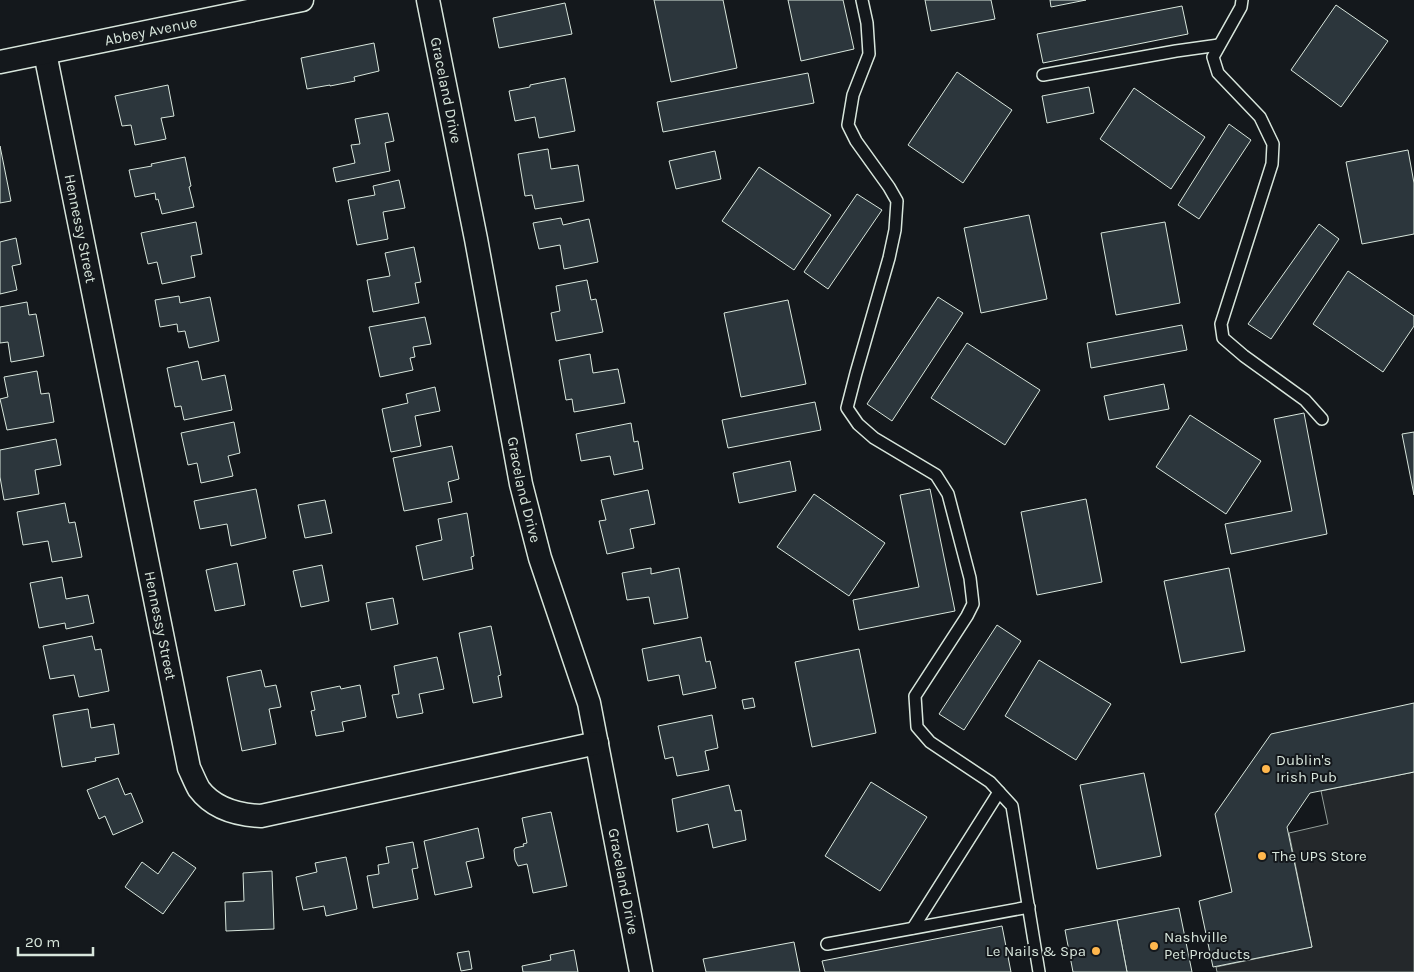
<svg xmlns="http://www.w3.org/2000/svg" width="1414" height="972" font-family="Karla,sans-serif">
<rect width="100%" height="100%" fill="#14181c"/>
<path fill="#24282b" stroke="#939e99" d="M1414 772V972H1217L1216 967 1312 947 1289 833 1328 824 1321 791Z"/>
<g fill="#2c363c" stroke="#d8e6dc">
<path d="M654 0H723L737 68 671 82Z"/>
<path d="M788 0H843L854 49 801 61Z"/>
<path d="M925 0H991L995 19 931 31Z"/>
<path d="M1050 0H1086L1051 7Z"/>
<path d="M565 3 572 34 499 48 493 18Z"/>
<path d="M1336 5 1388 41 1341 107 1291 70Z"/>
<path d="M1182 6 1188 34 1043 63 1037 34Z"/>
<path d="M374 43 379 71 354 77 355 81 330 86V85L307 89 301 58Z"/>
<path d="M957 72 1012 110 963 183 908 145Z"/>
<path d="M808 73 814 103 663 132 657 102Z"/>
<path d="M565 78 575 131 539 138 535 117 515 121 509 91 530 87V85Z"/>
<path d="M168 85 174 116 161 118 166 139 135 145 131 125 122 126 115 96Z"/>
<path d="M1089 87 1094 113 1047 123 1042 96Z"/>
<path d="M1134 88 1205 137 1171 189 1100 139Z"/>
<path d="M388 113 394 141 385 143 390 171 336 182 333 168 355 163 351 145 360 144 355 119Z"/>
<path d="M1229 124 1251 140 1199 219 1178 205Z"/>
<path d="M0 146 11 201 0 203Z"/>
<path d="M548 149 551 169 578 165 584 201 535 209 532 195 525 196 518 154Z"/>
<path d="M1408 150 1414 183V234L1362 244 1346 162Z"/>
<path d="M715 151 721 179 676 189 669 161Z"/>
<path d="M185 157 191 186 189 187 194 207 162 214 158 199 156 200 155 193 135 197 129 170 152 166 151 164Z"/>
<path d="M759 167 831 215 794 270 722 221Z"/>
<path d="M399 180 405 208 383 212 388 239 357 245 348 200 375 195 373 186Z"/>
<path d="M857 194 882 210 828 289 804 272Z"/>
<path d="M1029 215 1047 299 981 313 964 228Z"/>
<path d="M561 218 563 225 589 219 598 262 564 269 560 245 539 249 533 223Z"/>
<path d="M196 222 202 254 191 256 195 277 162 284 157 262 148 264 141 233Z"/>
<path d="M1165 222 1180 303 1116 315 1101 233Z"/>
<path d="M1319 224 1339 239 1271 339 1248 324Z"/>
<path d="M16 238 21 264 12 266 17 290 0 294V242Z"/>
<path d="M414 247 421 282 415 283 419 303 373 312 367 280 390 276 385 253Z"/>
<path d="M1348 271 1414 316V326L1383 372 1313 324Z"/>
<path d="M587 280 591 300 596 299 603 332 556 341 551 313 560 311 556 286Z"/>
<path d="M179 296 180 303 210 297 219 341 189 348 185 331 178 332 177 324 160 327 155 300Z"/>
<path d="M938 297 963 313 892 421 867 404Z"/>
<path d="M788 300 806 384 741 397 724 313Z"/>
<path d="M27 302 29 315 36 314 44 356 11 362 8 342 0 343V307Z"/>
<path d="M425 317 431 344 413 347 415 357 410 358 413 370 380 377 369 327Z"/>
<path d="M1182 325 1187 350 1091 368 1087 343Z"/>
<path d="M967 343 1040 390 1005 445 931 398Z"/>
<path d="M590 354 593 373 618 369 625 403 574 412 572 399 566 400 559 360Z"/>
<path d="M198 361 202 380 225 375 232 410 184 420 181 406 175 407 167 368Z"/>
<path d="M37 371 41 394 49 393 54 422 7 430 0 399 8 397 4 377Z"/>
<path d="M1164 384 1169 409 1109 420 1104 396Z"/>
<path d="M435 387 440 411 415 416 421 446 391 452 382 409 408 403 406 394Z"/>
<path d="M815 402 821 430 728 448 722 420Z"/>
<path d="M1304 413 1327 534 1231 554 1225 524 1292 511 1274 419Z"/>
<path d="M1190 415 1261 461 1226 514 1156 467Z"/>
<path d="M234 422 240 453 228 456 233 476 201 483 197 463 188 465 181 433Z"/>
<path d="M631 423 634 442 638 441 643 469 614 475 610 456 581 461 576 434Z"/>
<path d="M1414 432V495L1402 434Z"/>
<path d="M56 439 61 465 35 470 39 494 4 500 0 477V450Z"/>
<path d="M452 446 459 479 448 482 452 502 404 511 393 458Z"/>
<path d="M790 461 796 491 739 503 733 473Z"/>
<path d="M256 489 266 538 231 546 227 524 200 529 194 501Z"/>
<path d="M930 489 955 611 859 630 853 600 919 587 900 495Z"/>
<path d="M648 490 655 524 630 529 634 548 607 554 599 521 606 520 601 500Z"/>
<path d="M814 494 885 543 849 596 777 547Z"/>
<path d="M1086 499 1102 582 1037 595 1021 512Z"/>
<path d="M325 500 332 533 305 538 298 505Z"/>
<path d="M65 503 69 523 75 522 82 557 52 562 48 541 23 545 17 512Z"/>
<path d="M467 513 474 556 471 557 473 569 423 580 416 546 442 540 438 519Z"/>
<path d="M237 563 245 605 215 611 206 570Z"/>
<path d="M322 565 329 601 301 607 293 571Z"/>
<path d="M651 568V574L679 568 688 618 654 624 649 597 627 600 622 573Z"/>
<path d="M1229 568 1245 651 1181 663 1164 581Z"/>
<path d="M62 577 66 599 88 595 94 623 66 629 65 623 39 628 30 583Z"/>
<path d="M393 598 398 624 371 630 366 603Z"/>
<path d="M997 625 1021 641 964 730 939 714Z"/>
<path d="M491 626 501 675 498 676 502 697 473 703 459 633Z"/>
<path d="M92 636 95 650 101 649 109 691 79 697 74 675 50 679 43 646Z"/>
<path d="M701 637 706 662 710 661 716 688 683 695 679 675 648 681 642 649Z"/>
<path d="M859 649 876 733 812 747 795 662Z"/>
<path d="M437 657 444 689 419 694 423 713 397 718 392 695 399 694 394 666Z"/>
<path d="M1039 660 1111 704 1076 760 1005 716Z"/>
<path d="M261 670 265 687 276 685 281 707 269 709 276 744 242 751 227 677Z"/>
<path d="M360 685 366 717 342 722 344 731 316 736 311 711 315 710 311 692 340 686 341 689Z"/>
<path d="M753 698 755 707 744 709 742 700Z"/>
<path d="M1414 703V772L1310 793 1287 827 1312 947 1213 967 1199 901 1232 892 1215 814 1271 734Z"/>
<path d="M88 709 91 728 114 724 119 754 95 758 96 761 62 767 53 715Z"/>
<path d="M712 715 718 748 705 751 709 770 677 776 673 757 665 759 658 726Z"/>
<path d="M1144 773 1161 856 1097 869 1080 785Z"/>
<path d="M118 778 125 795 131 793 143 822 113 835 105 816 99 819 87 790Z"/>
<path d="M871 782 927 817 880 891 825 856Z"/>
<path d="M729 785 735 811 741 810 746 840 713 848 708 824 677 832 672 799Z"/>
<path d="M551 812 567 886 533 893 527 864 518 866 515 860 514 850 515 848 524 846 523 844 527 843 522 818Z"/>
<path d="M478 828 484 858 466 862 472 887 435 895 424 841Z"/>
<path d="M413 842 418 868 412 869 418 899 373 908 367 876 379 874 378 865 389 863 386 847Z"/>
<path d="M173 852 196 868 163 914 125 887 142 862 158 874Z"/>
<path d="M346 857 357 909 326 916 324 906 303 910 296 877 317 872 315 863Z"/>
<path d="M272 871 274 929 226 931 225 902 244 901 243 873Z"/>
<path d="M1179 908 1192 972H1127L1117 920Z"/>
<path d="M1117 920 1127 972H1073L1065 930Z"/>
<path d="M1002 926 1011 972H825L822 961Z"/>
<path d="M794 942 800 972H706L703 959Z"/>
<path d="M574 950 578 972H523L522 966 551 960 550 955Z"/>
<path d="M469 951 472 969 461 971 457 953Z"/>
</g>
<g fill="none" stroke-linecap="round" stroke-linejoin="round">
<g stroke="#d8e6dc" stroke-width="14">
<g id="service">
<path d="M862 0 867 23 869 54 853 95 848 125 856 141 889 187 897 201 895 230 889 258 856 373 847 408 858 424 874 438 936 475 948 494 970 578 973 604 967 616 915 696 917 727 930 742 990 782 1012 806 1039 972"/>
<path d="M1242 0 1241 7 1213 57 1218 73 1260 117 1273 144 1272 164 1221 324 1223 338 1244 356 1305 400 1322 419"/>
<path d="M1043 75 1176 51 1219 45"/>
<path d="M913 928 999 792"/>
<path d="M827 944 1029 907"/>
</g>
</g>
<g stroke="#d8e6dc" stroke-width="25">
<g id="minor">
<path id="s1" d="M428 0 476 239 521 484 540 558 589 703 641 972"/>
<path id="s2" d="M45 53 189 768C192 774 195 782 199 789 214 809 238 815 261 816L597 743"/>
<path id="s3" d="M0 62 302 0"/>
</g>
</g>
<use href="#service" stroke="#14181c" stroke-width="11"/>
<use href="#minor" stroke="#14181c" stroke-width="22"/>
</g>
<g fill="#ffb74d" stroke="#14181c" stroke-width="2">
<circle cx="1266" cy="769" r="5"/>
<circle cx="1262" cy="856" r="5"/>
<circle cx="1154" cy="946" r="5"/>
<circle cx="1096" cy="951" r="5"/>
</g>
<g text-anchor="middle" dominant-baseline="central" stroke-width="4" stroke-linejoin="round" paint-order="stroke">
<g font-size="15" fill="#d8e6dc" stroke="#14181c">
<text stroke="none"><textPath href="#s3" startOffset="154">Abbey Avenue</textPath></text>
<text stroke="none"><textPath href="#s1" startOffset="92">Graceland Drive</textPath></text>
<text stroke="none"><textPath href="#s2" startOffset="179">Hennessy Street</textPath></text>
<text stroke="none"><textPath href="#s1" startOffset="499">Graceland Drive</textPath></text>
<text stroke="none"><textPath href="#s2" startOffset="584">Hennessy Street</textPath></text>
<text stroke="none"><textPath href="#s1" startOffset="904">Graceland Drive</textPath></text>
</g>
<g font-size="15" fill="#d8e6dc" stroke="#14181c" text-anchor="start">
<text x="1276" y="760">Dublin's<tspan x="1276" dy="17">Irish Pub</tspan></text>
<text x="1272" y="856">The UPS Store</text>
<text x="1164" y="937">Nashville<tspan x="1164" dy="17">Pet Products</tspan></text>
<text x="1086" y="951" text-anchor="end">Le Nails &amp; Spa</text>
</g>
</g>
<path d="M18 947v8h75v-8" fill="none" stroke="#d8e6dc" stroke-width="2.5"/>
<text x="25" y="947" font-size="15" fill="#d8e6dc" stroke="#14181c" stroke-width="4" paint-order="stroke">20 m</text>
</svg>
